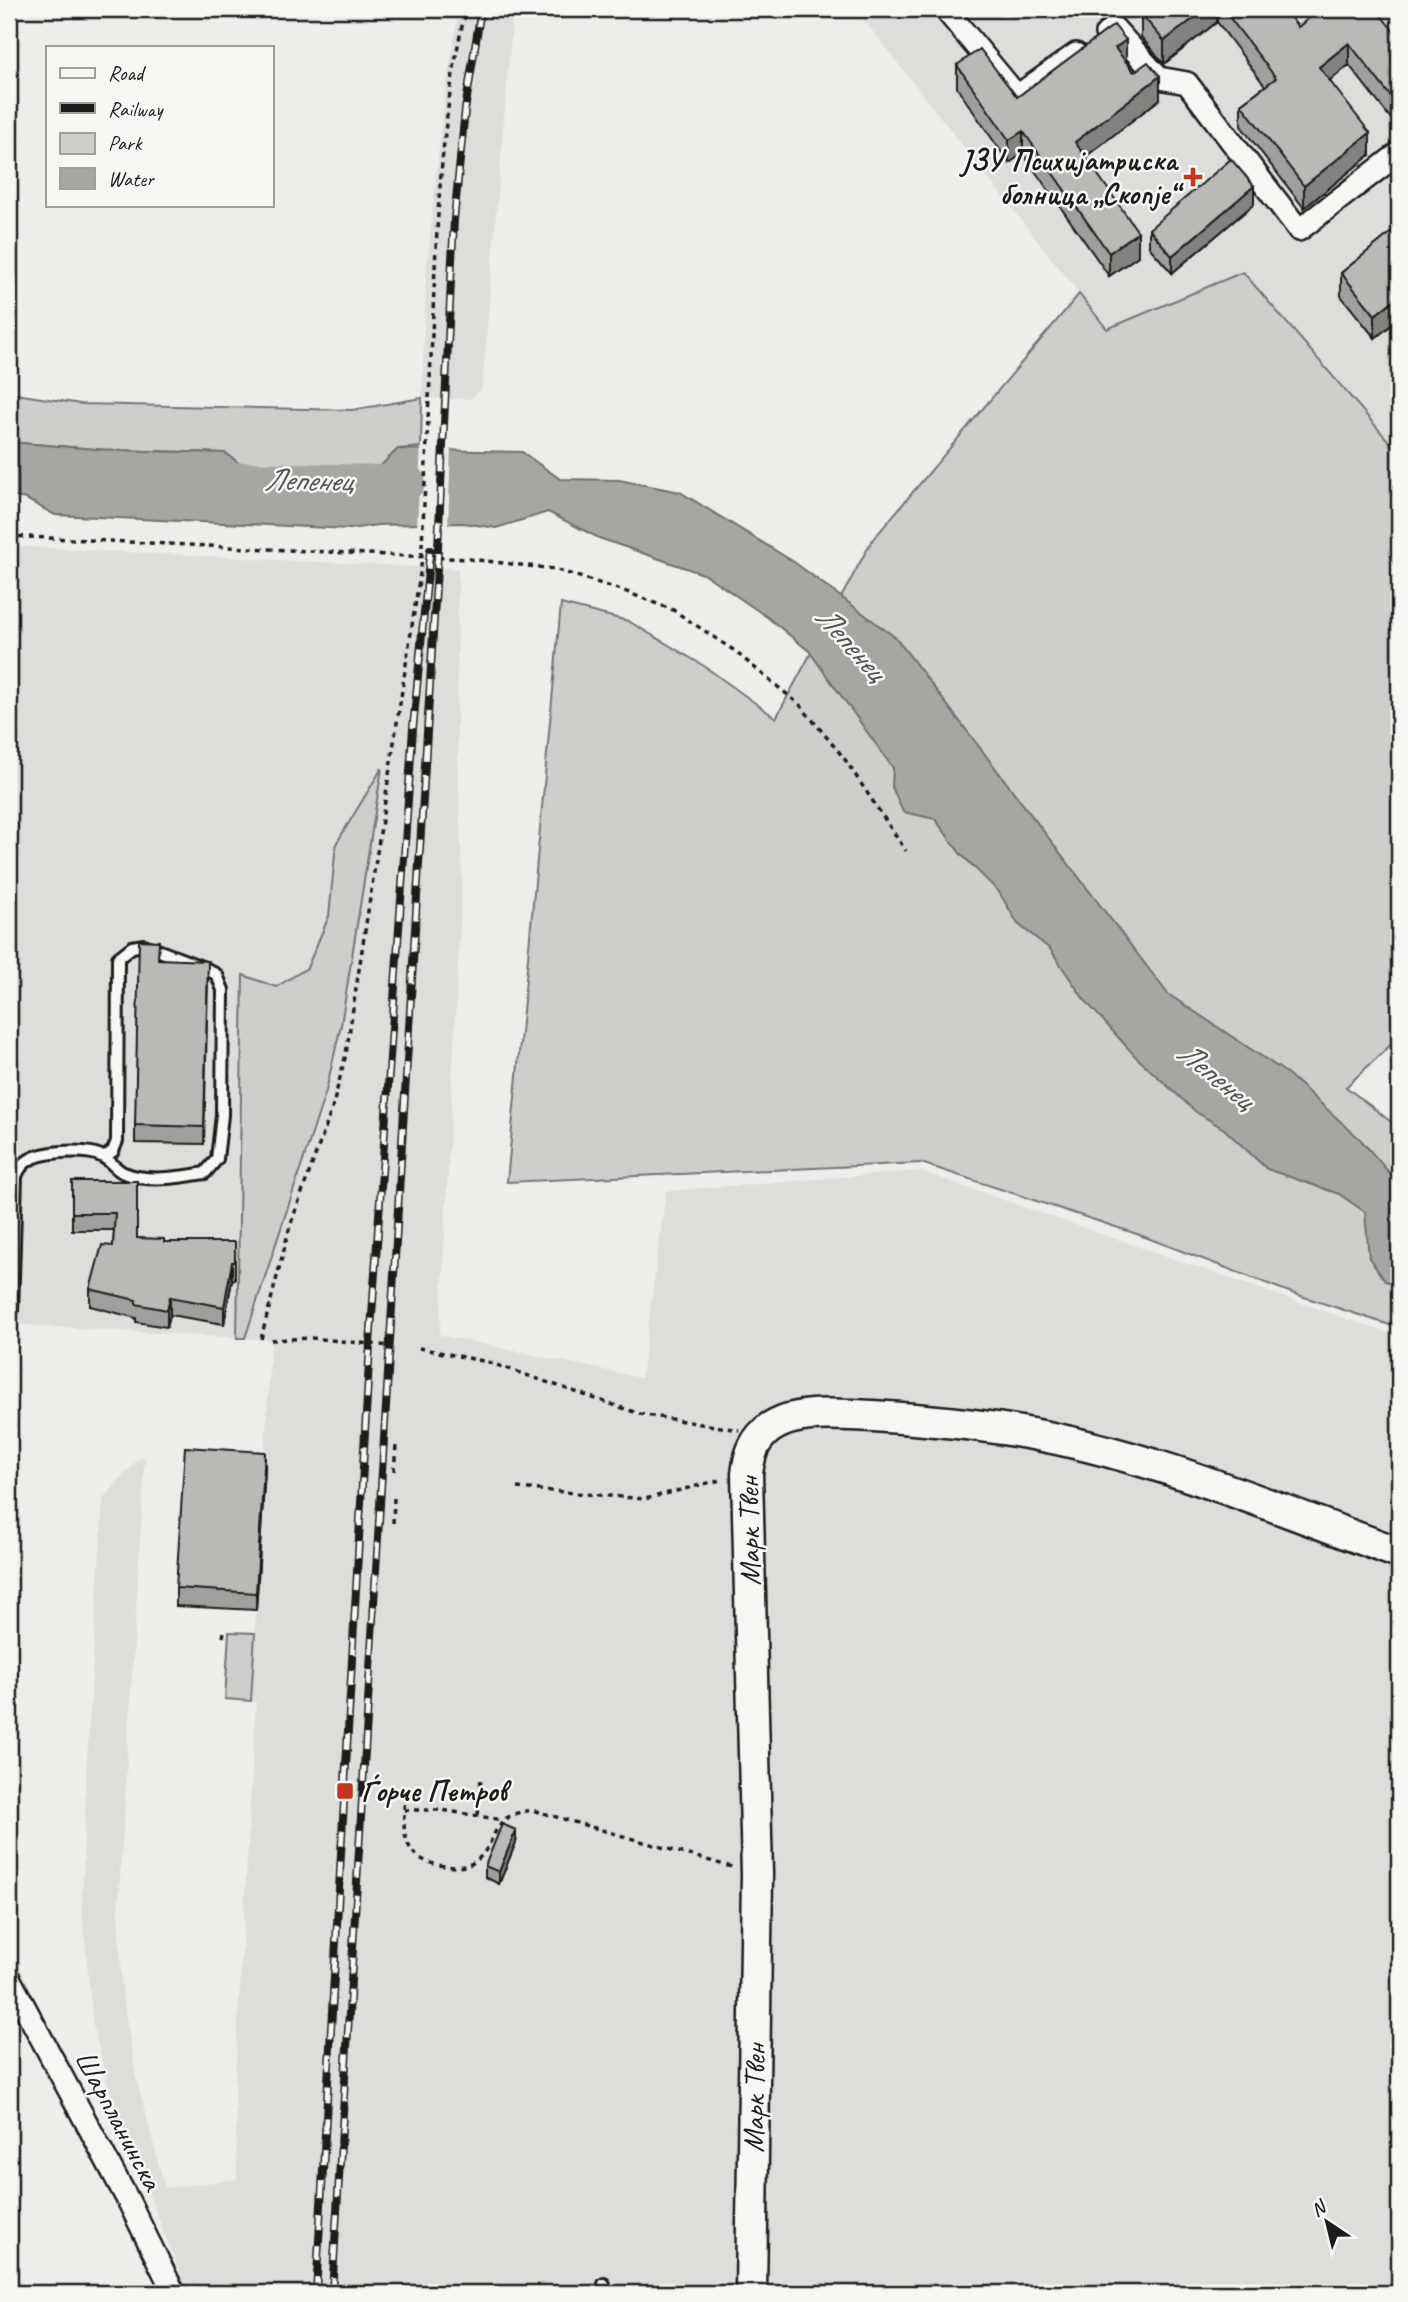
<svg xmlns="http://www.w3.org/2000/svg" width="1408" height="2302" font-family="Caveat,sans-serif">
<rect width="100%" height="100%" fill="#edede9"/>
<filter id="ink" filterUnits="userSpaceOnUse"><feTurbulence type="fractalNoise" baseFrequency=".0143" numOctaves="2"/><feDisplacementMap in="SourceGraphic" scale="14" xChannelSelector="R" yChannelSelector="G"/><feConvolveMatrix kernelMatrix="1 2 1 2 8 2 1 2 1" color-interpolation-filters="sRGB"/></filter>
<g filter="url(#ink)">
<g fill="#ddddda">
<path d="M459 9H513L482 389 470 399 422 398 426 277 444 100Z"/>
<path d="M831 9H1399V453L1243 272 1107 329 856 10 839 19Z"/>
<path d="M9 546 458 569 457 727 462 881 440 1335 641 1378 666 1191 920 1171 1399 1337V2293H188L113 2104 93 2025 82 1907 86 1776 103 1499 137 1460 145 1457 118 1912 122 1992 136 2077 165 2188 237 2179 235 2075 256 1702 251 1701 271 1340 245 1338 326 1091 341 1025 381 771 336 844 329 916 307 968 275 987 243 975 237 1338 9 1324Z"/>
</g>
<g fill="#cececb" stroke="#757574" stroke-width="2">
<path d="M1243 272 1399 453V1037L1346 1087 1399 1128V1328L1292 1293 1137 1234 921 1163 507 1182 561 604 628 621 704 666 776 718 871 542 1079 294 1107 329Z"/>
<path d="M9 393 81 404 352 410 422 398 421 447 398 449 356 490 279 492 225 453 108 450 9 442Z"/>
<path d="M382 768 341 1025 326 1091 245 1338H237L243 975 276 987 307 968 329 916 336 844Z"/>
<path d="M229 1632 255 1633 251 1701 225 1699Z"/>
</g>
<path fill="#a6a6a3" stroke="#6f6f6d" stroke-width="2" d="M9 442 108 450 225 453 279 492 356 490 398 449 522 452 560 479 619 480 680 492 794 562 896 638 1168 994 1288 1074 1360 1139 1399 1184V1284L1385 1281 1369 1258 1365 1212 1339 1194 1267 1169 1224 1129 1196 1112 1135 1056 1083 998 1050 949 1018 924 999 892 960 853 935 819 903 812 892 787 893 768 809 651 767 617 706 575 599 538 548 512 496 528 464 523 377 525 350 529 55 515 26 499 9 496Z"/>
<path fill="#edede9" d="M421 444 451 445 448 527 417 528Z"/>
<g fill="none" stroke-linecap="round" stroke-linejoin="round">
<path stroke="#a6a6a3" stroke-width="33" d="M218 478 409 482"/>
<g stroke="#1c1c1c" stroke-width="16">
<g id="lane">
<path d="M9 1321 12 1311 16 1176C19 1169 22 1164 29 1160 44 1151 88 1148 103 1157 111 1161 116 1170 124 1173 148 1183 181 1177 205 1173L217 1159 222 1115 223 990 217 975 207 969 144 945 132 947 118 958 117 1141 113 1151 105 1157"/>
<path d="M603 2293 604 2284"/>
</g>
</g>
<g stroke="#1c1c1c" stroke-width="26">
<g id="street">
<path d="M945 9 1017 96 1076 54"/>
<path d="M1106 34 1114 28 1159 78 1187 83 1299 230 1399 153"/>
<path d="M9 1978 129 2202 174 2293"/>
</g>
</g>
<g stroke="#1c1c1c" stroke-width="35">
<path id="secondary" d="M751 2293 757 1874 747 1474C749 1458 752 1444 765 1432 790 1408 841 1415 873 1416 920 1419 968 1423 1015 1431 1145 1452 1275 1508 1399 1553"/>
</g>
<g stroke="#1c1c1c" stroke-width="3.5" stroke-dasharray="5 5" stroke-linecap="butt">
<path d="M429 398C436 271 436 132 466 9"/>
<path d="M9 536 469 559 554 569 624 591 673 610 732 649 800 705 844 758 906 851"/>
<path d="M261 1339 290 1226 332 1109 346 1054 421 567"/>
<path d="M271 1340 312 1338 391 1346"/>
<path d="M419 1348 488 1362 640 1414 739 1430"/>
<path d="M394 1471 396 1446"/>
<path d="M517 1488 645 1499 724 1479"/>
<path d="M393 1523 394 1498"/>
<path d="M223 1637 224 1632"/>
<path d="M393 1794H412"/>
<path d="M405 1794C403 1830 399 1860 445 1866 456 1867 467 1868 476 1861 501 1839 487 1816 532 1810L735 1868"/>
<path d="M404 1810H442L502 1820"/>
<path d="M478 1815 481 1777"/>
</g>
<use href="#lane" stroke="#f6f6f2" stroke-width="10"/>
<use href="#street" stroke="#f6f6f2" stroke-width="21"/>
<use href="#secondary" stroke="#f6f6f2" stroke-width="30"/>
<g stroke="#1c1c1c" stroke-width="8">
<g id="rail">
<path d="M316 2293 370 1344 413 728 430 550"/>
<path d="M332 2293 437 568 454 219 465 110 481 9"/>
</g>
</g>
<use href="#rail" stroke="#f6f6f2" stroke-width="5" stroke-dasharray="16" stroke-linecap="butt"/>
<path stroke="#1c1c1c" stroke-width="3.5" stroke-dasharray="5 5" stroke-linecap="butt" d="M421 567 429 398"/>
</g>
<g fill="#9f9f9d" stroke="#1c1c1c" stroke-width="2">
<path d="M1148 9H1284L1298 27 1399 38V129L1349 65 1330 81 1370 155 1304 208 1241 126V104L1265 86 1217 22 1164 64 1141 37V14Z"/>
<path d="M1126 61 1134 72 1160 99 1085 157 1138 256 1109 276 1023 154 1009 163 957 88V65L1017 97Z"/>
<path d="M1254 204 1172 273 1149 247V229Z"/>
<path d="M1399 226V319L1375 338 1341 296V273Z"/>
<path d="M159 959 208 979 204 1144 135 1143V1125Z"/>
<path d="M72 1181H137V1238L164 1242H235V1280H232L224 1324 170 1315 167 1327 136 1322V1318L90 1306V1289L113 1246 114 1230H72Z"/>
<path d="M265 1469 256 1610 176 1606V1588Z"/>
<path d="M516 1842 499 1884 485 1877V1866Z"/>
</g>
<g fill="#82827f" stroke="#1c1c1c" stroke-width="2">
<path d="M1206 9H1217V22L1164 64V41Z"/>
<path d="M1126 40V63L1115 48Z"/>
<path d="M1349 43V65L1319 89V67Z"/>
<path d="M1160 76V99L1075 165V142Z"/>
<path d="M1023 131V154L1009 163V140Z"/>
<path d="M1370 133V155L1304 208V186Z"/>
<path d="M1254 186V204L1172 273V256Z"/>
<path d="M1138 232V256L1109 276V253Z"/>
<path d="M1399 296V319L1375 338V315Z"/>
<path d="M232 1262V1280L224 1324V1307Z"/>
<path d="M170 1297V1315L167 1327V1310Z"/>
<path d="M265 1452V1469L256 1610V1593Z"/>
<path d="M516 1830V1842L499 1884V1872Z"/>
</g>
<g fill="#b9b9b6" stroke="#1c1c1c" stroke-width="2">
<path d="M1148 9H1206L1164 41 1141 14Z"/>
<path d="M1223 9H1284L1298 27 1320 9H1376L1399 38V107L1349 43 1319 67 1370 133 1304 186 1241 104 1276 78Z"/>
<path d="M1114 25 1126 40 1115 48 1134 72 1148 62 1160 76 1075 142 1138 232 1109 253 1023 131 1009 140 957 65 980 49 1017 97Z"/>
<path d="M1231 159 1254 186 1172 256 1149 229Z"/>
<path d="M1399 226V296L1375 315 1341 273Z"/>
<path d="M139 940 159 941 158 959 208 961 204 1127 135 1125Z"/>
<path d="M72 1181H137V1238L164 1239V1242H235V1262H232L224 1307 170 1297 167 1310 136 1304V1300L90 1289 102 1245 113 1246 115 1213H72Z"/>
<path d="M185 1447 265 1452 256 1593 176 1588Z"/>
<path d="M502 1824 516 1830 499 1872 485 1866Z"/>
</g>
</g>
<g fill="#c8321e" stroke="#f6f6f2" stroke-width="2.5">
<path d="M1189.5 166.5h7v7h7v7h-7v7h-7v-7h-7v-7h7z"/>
<rect x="336" y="1782" width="18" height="18" rx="3.5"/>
</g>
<g text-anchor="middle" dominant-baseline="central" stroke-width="5" stroke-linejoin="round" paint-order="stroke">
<g font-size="30" font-weight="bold" fill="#1c1c1c" stroke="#f6f6f2" text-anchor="end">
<text x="1177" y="160">ЈЗУ Психијатриска<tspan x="1177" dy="34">болница „Скопје“</tspan></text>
<text x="361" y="1791" text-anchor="start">Ѓорче Петров</text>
</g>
<g font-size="30" fill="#1c1c1c" stroke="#f6f6f2">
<text transform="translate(749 1531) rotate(-91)">Марк Твен</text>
<text transform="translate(754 2098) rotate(-89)">Марк Твен</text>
<text transform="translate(119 2120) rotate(62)">Шарпланинска</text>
</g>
<g font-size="32" font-style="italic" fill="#535352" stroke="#f6f6f2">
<text transform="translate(308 480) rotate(1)">Лепенец</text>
<text transform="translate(851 643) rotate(48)">Лепенец</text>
<text transform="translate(1216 1075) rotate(39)">Лепенец</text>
</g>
</g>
<rect width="1408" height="2302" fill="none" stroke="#f6f6f2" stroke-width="35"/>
<rect x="18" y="18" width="1373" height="2267" fill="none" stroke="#1c1c1c" stroke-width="2.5" filter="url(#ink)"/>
<rect x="46" y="46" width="228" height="161" fill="#f6f6f2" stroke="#9f9f9c" stroke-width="2"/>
<rect x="60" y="68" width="35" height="10" fill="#f6f6f2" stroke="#9f9f9c" stroke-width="2"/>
<text x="108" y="80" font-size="21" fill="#1c1c1c">Road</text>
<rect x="60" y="103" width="35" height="10" fill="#1c1c1c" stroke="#9f9f9c" stroke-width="2"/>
<text x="108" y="116" font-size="21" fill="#1c1c1c">Railway</text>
<rect x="60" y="133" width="35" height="21" fill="#cececb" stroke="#9f9f9c" stroke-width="2"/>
<text x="108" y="150" font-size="21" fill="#1c1c1c">Park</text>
<rect x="60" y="168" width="35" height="21" fill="#a6a6a3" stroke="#9f9f9c" stroke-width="2"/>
<text x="108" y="186" font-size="21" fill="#1c1c1c">Water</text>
<g transform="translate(1327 2222) rotate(325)" stroke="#f6f6f2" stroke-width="5" paint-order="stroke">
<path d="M0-5L12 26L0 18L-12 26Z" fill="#1c1c1c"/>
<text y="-10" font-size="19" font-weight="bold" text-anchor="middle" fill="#1c1c1c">N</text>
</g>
</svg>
